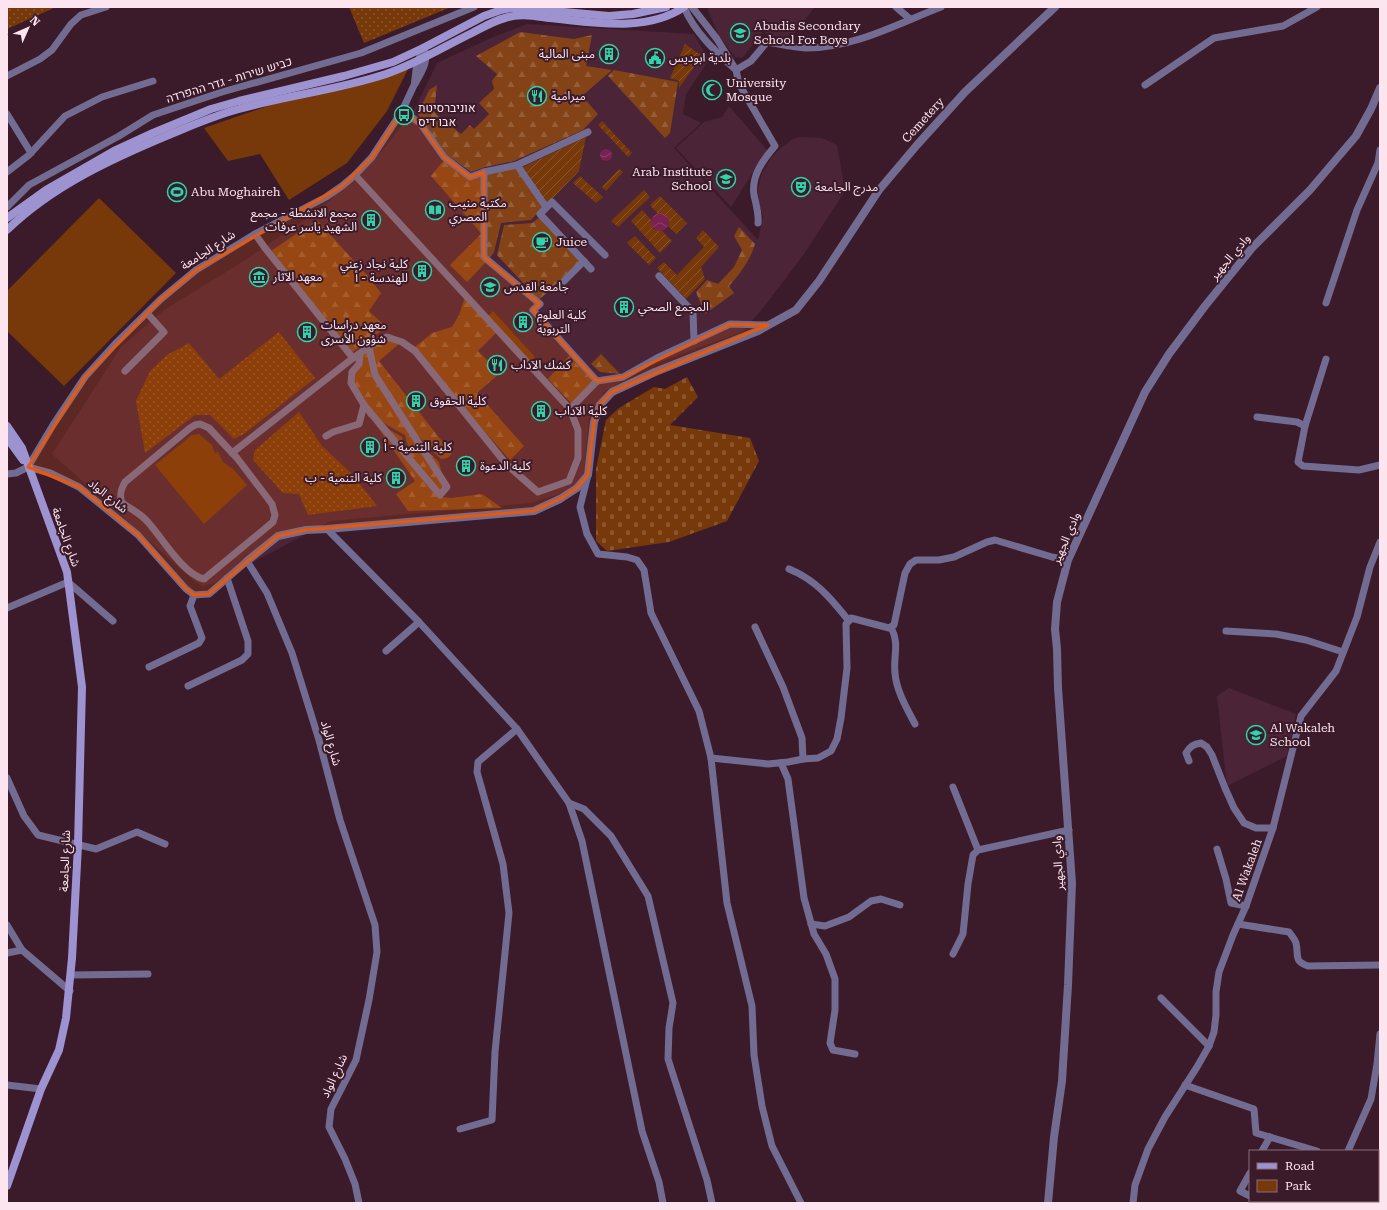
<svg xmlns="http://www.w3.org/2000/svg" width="1387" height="1210" font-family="'Roboto Serif','Noto Sans Arabic',Heebo,serif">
<defs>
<pattern id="grass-dots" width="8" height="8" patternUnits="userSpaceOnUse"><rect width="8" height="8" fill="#77390a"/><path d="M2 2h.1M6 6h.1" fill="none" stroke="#8b562e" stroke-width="1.8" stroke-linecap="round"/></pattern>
<pattern id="forest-firs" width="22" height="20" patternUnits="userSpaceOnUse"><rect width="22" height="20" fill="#844316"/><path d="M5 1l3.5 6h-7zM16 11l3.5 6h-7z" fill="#965e38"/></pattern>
<pattern id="cemetery-stones" width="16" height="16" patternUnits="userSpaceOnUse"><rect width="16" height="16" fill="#77390a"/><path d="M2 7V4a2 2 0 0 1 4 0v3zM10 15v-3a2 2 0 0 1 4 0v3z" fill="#8b562e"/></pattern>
<pattern id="garden-furrows" width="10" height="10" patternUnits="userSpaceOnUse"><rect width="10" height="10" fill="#77390a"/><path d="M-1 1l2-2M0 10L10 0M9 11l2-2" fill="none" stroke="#8b562e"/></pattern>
<pattern id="water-waves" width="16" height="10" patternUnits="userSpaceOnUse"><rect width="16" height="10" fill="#7a2151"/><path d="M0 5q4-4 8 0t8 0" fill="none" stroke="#8e416a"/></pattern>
</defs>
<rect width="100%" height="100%" fill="#3b1b2a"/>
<g fill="#4b2437">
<path d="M708 7H815L789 40 768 35 764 31 742 58 735 57 719 36 708 10Z"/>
<path d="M527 24 694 34 709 60 686 94 683 114 701 123 674 148 758 240 763 216 759 204 758 188 762 173 772 157 782 147 793 139 799 137 822 138 837 145 845 191 804 254 764 307 742 332 649 366 604 392 589 419 584 473 579 482 563 493 531 503 331 521 212 584 202 586 193 580 52 454 121 347 164 310 234 267 320 210 381 152 413 112 437 63 491 38Z"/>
<path d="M729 106 767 150 731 207 676 148 704 122 722 117Z"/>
<path d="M1229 688 1296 714 1287 756 1227 786 1217 696Z"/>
</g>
<g fill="url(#grass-dots)">
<path d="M7 7H56L7 29Z"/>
<path d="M349 7H451L364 43Z"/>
<path d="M279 332 315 378 244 434 234 439 210 415H195L145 453 136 401 150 371 167 355 189 343 219 379Z"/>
<path d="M299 412 322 446 352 474 377 506 308 515 299 494 283 493 253 460 255 450Z"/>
</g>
<g fill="url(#forest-firs)">
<path d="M520 32 574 39 592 35 586 66 612 70 582 96 598 114 583 130 514 161 485 167 471 172 446 154 422 122 418 114 429 90 437 85 434 112 461 134 470 125 474 129 489 114 479 103 494 89 492 81 497 74 476 56Z"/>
<path d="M614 70 678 82 670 133 665 138 608 76Z"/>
<path d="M444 160 470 179 482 175 481 233 431 176Z"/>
<path d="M516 168 543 207 531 220 501 223 494 252 489 259 487 256 486 173Z"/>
<path d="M540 217 580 261 539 300 497 255 504 225 532 223Z"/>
<path d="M317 220 366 274 381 293 369 311 386 327 353 352 271 251Z"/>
<path d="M739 227 755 244C750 260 741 273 729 286L734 293 705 314 696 292 707 280 718 284 734 267 742 250 734 236Z"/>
<path d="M481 234 486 262 467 282 450 265Z"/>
<path d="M465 297 497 332 478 351 500 373 477 393 524 446 510 460 453 396 415 347 432 333 452 327 459 315Z"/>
<path d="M387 339 400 343 379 361 452 454 447 458 441 459 413 431 377 374 371 348Z"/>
<path d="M368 350 373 375 410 434 439 462 445 487 440 492 411 459 405 435 387 425 366 411 353 382 354 373 361 356Z"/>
<path d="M601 354 620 374 600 372 591 364Z"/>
<path d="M569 356 593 381 571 403 548 379Z"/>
<path d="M366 414 385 427 402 437 407 460 441 497 451 498 482 494 502 508 408 511 396 494 415 481 374 422Z"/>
</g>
<path fill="url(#cemetery-stones)" d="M687 377 698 397 670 425 750 438 759 461 727 521 669 542 607 551 596 541V469L606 420 619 408 654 387 665 389Z"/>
<g fill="#77390a">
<path d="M408 69 387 111 347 163 289 200 260 154 228 161 204 128 297 96Z"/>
<path d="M99 198 176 273 64 386 7 331V291Z"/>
<path d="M493 311 535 357 530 362 488 316Z"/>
<path d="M199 434 212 445 215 453 218 452 223 462 234 470 247 485 204 524 155 465 192 435Z"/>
</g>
<g fill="url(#garden-furrows)">
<path d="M685 44 702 56 679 88V81L670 78Z"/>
<path d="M602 121 632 153 628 157 598 125Z"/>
<path d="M586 137 579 171 547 204 521 168Z"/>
<path d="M619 169 623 172 606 191 602 187Z"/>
<path d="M580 176 603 197 596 203 573 183Z"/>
<path d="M644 190 650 197 618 227 611 221Z"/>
<path d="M660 196 687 223 676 234 668 226C671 219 665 213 658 214L650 205Z"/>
<path d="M642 210 651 220 653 229 662 231 672 241 660 253 631 221Z"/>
<path d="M703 230 719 247 701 267 705 279 686 299 657 268 664 262 677 275 704 247 696 238Z"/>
<path d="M635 236 656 258 649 265 627 243Z"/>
</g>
<g fill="url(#water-waves)">
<circle cx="606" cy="155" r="6"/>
<circle cx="660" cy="222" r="9"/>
</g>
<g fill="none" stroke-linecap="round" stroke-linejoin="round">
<g stroke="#726c93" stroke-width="7">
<path d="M684 7C694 32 716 52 736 70L717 39 692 7"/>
<path d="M896 7 910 19"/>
<path d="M7 76 40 59 52 50 71 24 81 15 106 7"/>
<path d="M1145 85 1214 38 1283 26 1317 7"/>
<path d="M402 111 420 123 444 157 470 177 484 172 517 165 588 132"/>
<path d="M7 114 31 153"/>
<path d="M517 165 546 207"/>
<path d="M7 172 29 155 65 116 102 97 153 81"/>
<path d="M484 172V257L540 304 533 310 597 381 623 377 657 358 730 324 768 325"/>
<path d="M7 207 29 185 119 136 153 115 222 92 361 53 474 7"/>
<path d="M758 223C759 213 756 205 754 195 751 176 763 160 775 146L739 84 736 70 751 61 767 42C780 44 793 47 806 48 854 48 897 24 941 7"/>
<path d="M255 234 265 248 353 358 375 343 387 337 402 342 415 351 507 465 538 492 569 481 578 458V430L570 409 355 175"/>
<path d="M591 269 540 214 552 202 605 255"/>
<path d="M659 276 693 312 694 341"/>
<path d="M564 281 584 261"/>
<path d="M1326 303 1357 210 1378 163 1380 150"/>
<path d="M125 371 164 332 147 313"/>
<path d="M364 405 440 495 447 487 375 375 369 347"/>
<path d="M570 409 597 381"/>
<path d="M1257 417 1297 422 1305 426 1298 462 1303 466 1359 470 1380 465"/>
<path d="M200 424 209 428 237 458 272 504 275 515 273 522 204 579C182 574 161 535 145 519 139 513 130 508 122 503 119 495 121 489 125 482L190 428 195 425Z"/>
<path d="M1305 426 1326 359"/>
<path d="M326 436 333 432 359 424 364 405 351 383 352 372 359 364 360 355"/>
<path d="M232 453 353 358"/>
<path d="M28 467 50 473 79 487 138 535 186 589 194 595 209 594 247 561 267 593 292 653 319 740 340 820 375 925 377 952 369 1000 356 1060 331 1109 329 1127 345 1159 355 1184 359 1203"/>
<path d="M28 467 53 425 85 377 115 344 161 299 196 270 255 234 326 197 342 186 355 175 372 157 402 111 415 83"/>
<path d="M7 474 16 473 28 467"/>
<path d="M588 475 580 507 587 534 598 554 627 557 637 560 644 570 651 613 699 711 711 758 727 903 752 1006 754 1055 762 1106 772 1146 801 1203"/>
<path d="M327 529 419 622 517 729 569 803 582 841 642 1131 659 1182 663 1203"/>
<path d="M789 569C793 571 799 573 803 576 821 586 836 605 849 621"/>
<path d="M7 608 68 582 113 621"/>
<path d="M755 627 783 687 802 738 803 759"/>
<path d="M891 627C900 645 893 655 895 673 896 690 907 709 915 724"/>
<path d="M1226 631 1276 634 1306 640 1343 652"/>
<path d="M386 651 419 622"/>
<path d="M149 667 199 643 202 638 190 606 194 595"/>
<path d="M188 686 242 660 248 654V641L227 578"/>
<path d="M711 758 768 764 788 762 803 759 818 758 831 751 837 739 841 718 847 668 846 624 851 618 889 628 894 625 905 573 910 564 916 560H939L954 557 987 542 995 540 1052 557 1068 560"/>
<path d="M1189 761 1186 753C1190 746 1194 744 1201 743L1207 747 1212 755 1225 788 1234 808 1244 823 1256 828H1273"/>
<path d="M781 763 788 779 804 898 814 934 826 954 835 979V1010L830 1043 833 1050 855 1054"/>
<path d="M7 778 24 816 38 835 96 849 137 832 165 844"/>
<path d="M953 787 978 850"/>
<path d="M569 803 584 809 611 836 648 896 673 1003 669 1028 668 1059 707 1180 712 1203"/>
<path d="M1217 849 1226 879 1231 903 1246 906"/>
<path d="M811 924 825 926 849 917 871 901 881 899 900 905"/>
<path d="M1238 924 1289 932C1291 935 1295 939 1296 943 1299 955 1293 961 1308 966L1380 965"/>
<path d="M7 925 22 950"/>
<path d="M7 953 22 950 70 991"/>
<path d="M953 954 963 934 968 884 973 855 978 850 1069 830"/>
<path d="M71 975 148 974"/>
<path d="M1161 998 1209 1046"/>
<path d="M7 1085 41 1089"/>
<path d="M1185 1085 1254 1109 1256 1133 1317 1151"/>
<path d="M460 1129 492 1120 495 1052 509 913 503 864 477 772 478 762 517 729"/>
<path d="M1262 1151 1270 1137"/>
<path d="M1348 1151 1371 1099 1377 1064 1380 1034"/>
<path d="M1250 1173 1240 1191 1250 1196"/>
<path d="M1260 1201 1264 1203"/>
<path d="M1133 1203 1135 1185 1148 1149 1165 1117 1197 1067 1209 1046 1214 1032 1216 1015V992L1219 972 1233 935 1246 906 1273 828 1301 716 1336 671 1357 617 1370 567 1380 542"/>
<path d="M1329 1203V1201"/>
</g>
<g stroke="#726c93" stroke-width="8">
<path d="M423 48C429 62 421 71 415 83L417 66Z"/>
<path d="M247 561 278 536 306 530 327 529 534 511 560 499 577 488 588 475 594 422 600 405 612 392 655 372 758 331 796 310 819 281 879 190 917 145 965 92 1055 7"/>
<path d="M1048 1203 1054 1137 1062 1081 1068 985 1072 883 1058 688 1057 649 1055 629 1057 602 1068 560 1145 392 1169 354 1205 306 1252 248 1310 190 1356 136 1371 109 1380 88"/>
</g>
<g stroke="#9d93d1" stroke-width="8">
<path d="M7 218 46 190 114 151 153 133 211 109 239 101 344 76 393 62 423 48 484 16 501 10 511 8 530 9 609 16 633 14 666 7"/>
<path d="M7 230C52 186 113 158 171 134 193 125 216 115 239 109 288 95 338 90 386 74 416 64 443 47 472 33 482 28 493 21 505 18 519 13 534 16 549 18 592 22 646 33 684 7"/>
<path d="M7 426 22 448 67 572 82 687 78 845 72 958 66 1018 59 1050 41 1089 7 1186"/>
<path d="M7 438 23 460"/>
</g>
</g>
<path fill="#e8590c" fill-opacity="0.2" stroke="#e8590c" stroke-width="3" stroke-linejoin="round" d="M402 111 420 123 444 157 470 177 484 172V257L540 304 533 310 597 381 623 377 730 324 768 325 612 392 600 405 594 422 588 475 577 488 560 499 534 511 306 530 278 536 209 594 194 595 186 589 138 535 79 487 28 467 85 377 161 299 196 270 342 186 372 157Z"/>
<defs>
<g id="school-ring" transform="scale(1)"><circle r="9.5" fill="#3b1b2a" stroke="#2cd5ab" stroke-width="1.5"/><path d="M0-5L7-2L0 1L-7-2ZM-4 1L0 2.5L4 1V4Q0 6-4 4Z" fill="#2cd5ab"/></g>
<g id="building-ring" transform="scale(1)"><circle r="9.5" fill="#3b1b2a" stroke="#2cd5ab" stroke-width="1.5"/><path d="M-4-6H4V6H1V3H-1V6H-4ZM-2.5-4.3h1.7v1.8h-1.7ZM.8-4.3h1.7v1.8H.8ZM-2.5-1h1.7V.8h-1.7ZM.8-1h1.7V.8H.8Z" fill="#2cd5ab"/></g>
<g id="civic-ring" transform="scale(1)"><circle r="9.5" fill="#3b1b2a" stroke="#2cd5ab" stroke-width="1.5"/><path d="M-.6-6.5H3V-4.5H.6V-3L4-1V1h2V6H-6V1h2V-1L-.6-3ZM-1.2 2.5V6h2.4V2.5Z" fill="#2cd5ab"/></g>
<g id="mosque-ring" transform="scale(1)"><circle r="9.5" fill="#3b1b2a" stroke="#2cd5ab" stroke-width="1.5"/><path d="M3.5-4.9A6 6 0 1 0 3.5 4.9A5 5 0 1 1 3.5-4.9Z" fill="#2cd5ab"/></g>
<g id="restaurant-ring" transform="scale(1)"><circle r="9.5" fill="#3b1b2a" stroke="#2cd5ab" stroke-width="1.5"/><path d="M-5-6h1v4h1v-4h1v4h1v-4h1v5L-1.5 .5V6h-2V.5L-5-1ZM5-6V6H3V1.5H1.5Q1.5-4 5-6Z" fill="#2cd5ab"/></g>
<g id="bus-ring" transform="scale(1)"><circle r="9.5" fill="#3b1b2a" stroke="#2cd5ab" stroke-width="1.5"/><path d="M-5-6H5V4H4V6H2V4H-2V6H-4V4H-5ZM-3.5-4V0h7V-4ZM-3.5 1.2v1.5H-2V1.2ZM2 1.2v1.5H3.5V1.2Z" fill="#2cd5ab"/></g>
<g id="theatre-ring" transform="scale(1)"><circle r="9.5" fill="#3b1b2a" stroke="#2cd5ab" stroke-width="1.5"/><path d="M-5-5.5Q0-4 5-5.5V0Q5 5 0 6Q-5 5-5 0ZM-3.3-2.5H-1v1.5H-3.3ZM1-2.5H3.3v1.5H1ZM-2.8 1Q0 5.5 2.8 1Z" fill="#2cd5ab"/></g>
<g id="stadium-ring" transform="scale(1)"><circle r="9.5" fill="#3b1b2a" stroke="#2cd5ab" stroke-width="1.5"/><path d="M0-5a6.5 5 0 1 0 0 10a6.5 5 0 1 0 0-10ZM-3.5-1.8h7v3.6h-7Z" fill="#2cd5ab"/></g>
<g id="library-ring" transform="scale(1)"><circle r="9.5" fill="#3b1b2a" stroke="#2cd5ab" stroke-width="1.5"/><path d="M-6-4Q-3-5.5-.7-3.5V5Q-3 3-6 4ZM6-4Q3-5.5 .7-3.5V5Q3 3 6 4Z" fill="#2cd5ab"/></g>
<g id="cafe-ring" transform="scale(1)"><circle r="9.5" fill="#3b1b2a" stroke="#2cd5ab" stroke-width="1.5"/><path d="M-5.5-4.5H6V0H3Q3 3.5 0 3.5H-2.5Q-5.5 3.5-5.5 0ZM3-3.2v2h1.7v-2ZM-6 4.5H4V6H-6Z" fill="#2cd5ab"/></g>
<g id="museum-ring" transform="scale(1)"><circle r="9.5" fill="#3b1b2a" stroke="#2cd5ab" stroke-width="1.5"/><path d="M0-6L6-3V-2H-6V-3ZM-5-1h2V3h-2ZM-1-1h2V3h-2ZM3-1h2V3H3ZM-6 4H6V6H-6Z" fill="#2cd5ab"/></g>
<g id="university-ring" transform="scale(1)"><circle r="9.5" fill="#3b1b2a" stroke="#2cd5ab" stroke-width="1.5"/><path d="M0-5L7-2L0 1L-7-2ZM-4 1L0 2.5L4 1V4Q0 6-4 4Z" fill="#2cd5ab"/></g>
</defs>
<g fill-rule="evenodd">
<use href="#school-ring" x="740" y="33"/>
<use href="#building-ring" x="609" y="54"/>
<use href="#civic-ring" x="655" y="58"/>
<use href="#mosque-ring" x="712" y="90"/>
<use href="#restaurant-ring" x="537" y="96"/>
<use href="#bus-ring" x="404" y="115"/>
<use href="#school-ring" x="726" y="179"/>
<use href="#theatre-ring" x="801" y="187"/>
<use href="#stadium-ring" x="177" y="192"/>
<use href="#library-ring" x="435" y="210"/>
<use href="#building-ring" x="371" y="220"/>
<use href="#cafe-ring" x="542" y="242"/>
<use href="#building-ring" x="422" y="271"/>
<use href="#museum-ring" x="259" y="277"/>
<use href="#university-ring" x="490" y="287"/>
<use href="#building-ring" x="624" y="307"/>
<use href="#building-ring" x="523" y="322"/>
<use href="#building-ring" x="307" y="332"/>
<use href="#restaurant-ring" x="497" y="365"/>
<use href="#building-ring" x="416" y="401"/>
<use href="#building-ring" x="541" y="411"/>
<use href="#building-ring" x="370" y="447"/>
<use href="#building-ring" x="466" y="466"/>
<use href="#building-ring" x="396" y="478"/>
<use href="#school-ring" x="1256" y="735"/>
</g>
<g text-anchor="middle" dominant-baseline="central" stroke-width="4" stroke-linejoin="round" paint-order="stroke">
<g font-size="12" fill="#fce5ee" stroke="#3b1b2a" text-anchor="start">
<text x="754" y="26">Abudis Secondary<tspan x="754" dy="14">School For Boys</tspan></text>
<text x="595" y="54" text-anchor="end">مبنى المالية</text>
<text x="669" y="58">بلدية ابوديس</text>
<text x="726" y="83">University<tspan x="726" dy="14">Mosque</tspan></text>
<text x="551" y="96">ميرامية</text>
<text x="418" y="108">אוניברסיטת<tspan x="418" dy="14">אבו דיס</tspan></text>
<text x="712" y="172" text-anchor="end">Arab Institute<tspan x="712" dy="14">School</tspan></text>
<text x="815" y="187">مدرج الجامعة</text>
<text x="191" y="192">Abu Moghaireh</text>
<text x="449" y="203">مكتبة منيب<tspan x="449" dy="14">المصري</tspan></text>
<text x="357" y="213" text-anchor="end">مجمع الانشطة - مجمع<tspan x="357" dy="14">الشهيد ياسر عرفات</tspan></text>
<text x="556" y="242">Juice</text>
<text x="408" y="264" text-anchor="end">كلية نجاد زعني<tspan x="408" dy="14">للهندسة - أ</tspan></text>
<text x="273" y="277">معهد الآثار</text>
<text x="504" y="287">جامعة القدس</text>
<text x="638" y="307">المجمع الصحي</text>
<text x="537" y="315">كلية العلوم<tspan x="537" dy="14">التربوية</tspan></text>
<text x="321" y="325">معهد دراسات<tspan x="321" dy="14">شؤون الأسرى</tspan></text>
<text x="511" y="365">كشك الآداب</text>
<text x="430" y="401">كلية الحقوق</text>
<text x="555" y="411">كلية الآداب</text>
<text x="384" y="447">كلية التنمية - أ</text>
<text x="480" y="466">كلية الدعوة</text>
<text x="382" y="478" text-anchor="end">كلية التنمية - ب</text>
<text x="1270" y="728">Al Wakaleh<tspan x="1270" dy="14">School</tspan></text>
</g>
<g font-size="12" fill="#fce5ee" stroke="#3b1b2a">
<text transform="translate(229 80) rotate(-17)">כביש שירות - גדר ההפרדה</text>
<text transform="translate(923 120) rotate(-48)">Cemetery</text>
<text transform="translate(208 250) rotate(-33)">شارع الجامعة</text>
<text transform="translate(1230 257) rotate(-50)">وادي الجهير</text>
<text transform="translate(108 496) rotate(39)">شارع الواد</text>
<text transform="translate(66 537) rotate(70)">شارع الجامعة</text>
<text transform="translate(1066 538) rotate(-67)">وادي الجهير</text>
<text transform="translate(331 743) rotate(74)">شارع الواد</text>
<text transform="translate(65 861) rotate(-88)">شارع الجامعة</text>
<text transform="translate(1058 863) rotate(-93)">وادي الجهير</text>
<text transform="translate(1247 870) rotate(-70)">Al Wakaleh</text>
<text transform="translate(334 1076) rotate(-65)">شارع الواد</text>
</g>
</g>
<rect width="1387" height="1210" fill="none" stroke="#fce5ee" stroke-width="16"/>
<rect x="1249" y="1150" width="130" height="52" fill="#3b1b2a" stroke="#886c78"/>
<rect x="1257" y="1163" width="20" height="6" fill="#9d93d1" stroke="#886c78"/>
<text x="1285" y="1170" font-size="12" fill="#fce5ee">Road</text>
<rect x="1257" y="1180" width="20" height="12" fill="#77390a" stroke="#886c78"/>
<text x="1285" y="1190" font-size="12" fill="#fce5ee">Park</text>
<g transform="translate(28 28) rotate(45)" stroke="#3b1b2a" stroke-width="3" paint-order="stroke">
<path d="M0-3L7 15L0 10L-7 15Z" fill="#fce5ee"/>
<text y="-6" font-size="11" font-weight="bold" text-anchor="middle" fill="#fce5ee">N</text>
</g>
</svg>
